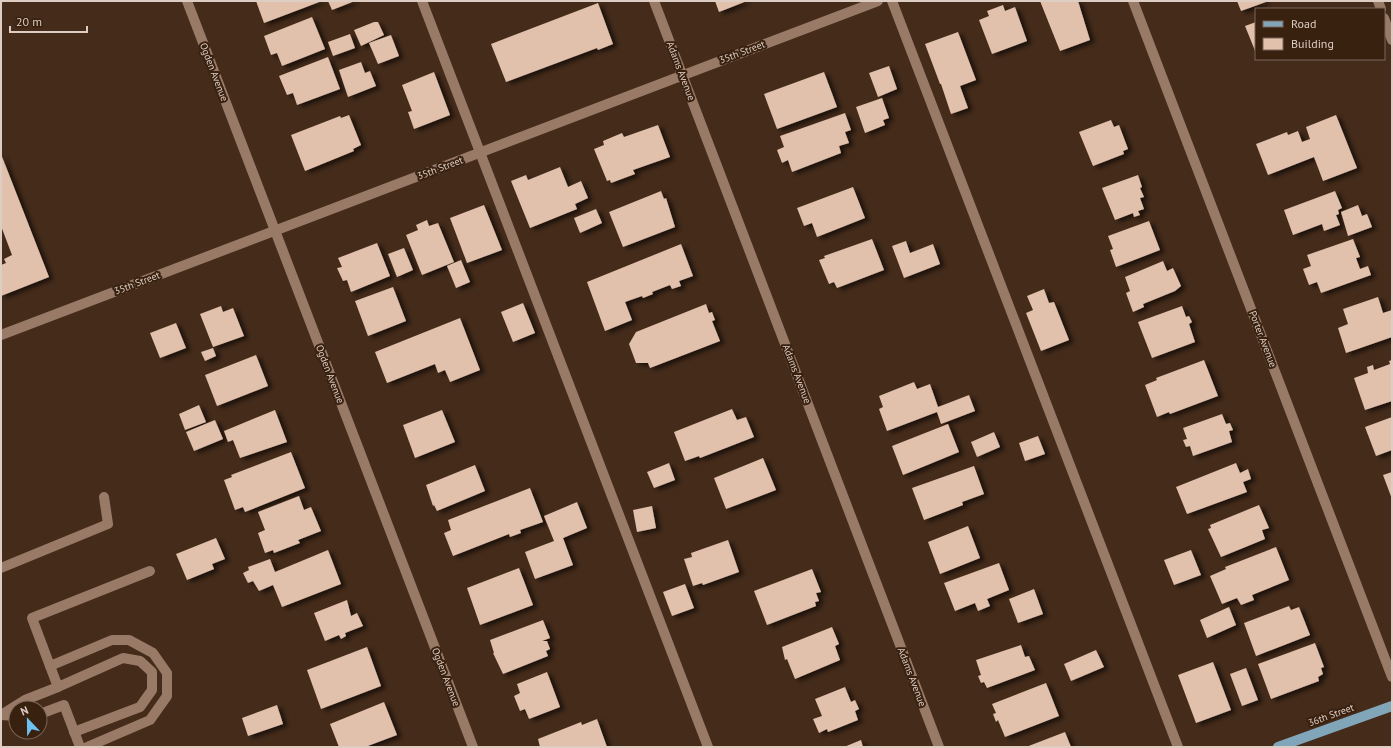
<svg xmlns="http://www.w3.org/2000/svg" width="1393" height="748" font-family="'PT Sans',sans-serif">
<defs>
<filter id="shadow"><feDropShadow dx="4.5" dy="2.5" stdDeviation="2" flood-color="#0009"/></filter>
</defs>
<rect width="100%" height="100%" fill="#442b1a"/>
<g fill="#e1c0ac" filter="url(#shadow)">
<path d="M256 1H322L264 23Z"/>
<path d="M328 1H355L332 10Z"/>
<path d="M715 1H747L719 12Z"/>
<path d="M1040 1H1078L1090 40 1060 51Z"/>
<path d="M1237 1H1266V2L1241 11Z"/>
<path d="M598 3 613 44 598 50 597 48 506 82 491 44Z"/>
<path d="M1003 5 1005 11 1015 7 1027 41 992 54 979 20 989 16 987 11Z"/>
<path d="M312 17 325 49 282 66 277 53 271 55 264 36Z"/>
<path d="M374 22H378L384 35 361 46 354 30Z"/>
<path d="M1256 22V53L1245 26Z"/>
<path d="M958 32 976 80 960 86 968 108 951 114 941 84H940L925 44Z"/>
<path d="M350 34 355 48 333 56 328 42Z"/>
<path d="M391 35 399 56 378 64 369 43Z"/>
<path d="M328 57 340 89 297 105 293 93 287 95 279 76Z"/>
<path d="M361 62 365 73 370 71 376 86 348 97 339 70Z"/>
<path d="M889 66 897 89 878 97 869 73Z"/>
<path d="M434 72 450 115 414 129 408 112 412 111 402 85Z"/>
<path d="M824 72 837 107 777 129 764 94Z"/>
<path d="M882 98 889 118 883 120 885 125 865 133 856 107Z"/>
<path d="M845 113 851 130 845 132 849 143 839 146 841 153 792 172 788 160 782 163 777 150 784 147 780 136Z"/>
<path d="M349 115 361 145 353 149 354 151 305 171 291 135 340 116 341 118Z"/>
<path d="M1336 115 1357 168 1323 181 1314 157 1268 175 1256 144 1287 132 1288 135 1298 131 1302 142 1310 139 1306 127Z"/>
<path d="M1111 120 1114 127 1119 125 1128 149 1123 151 1124 154 1093 166 1079 132Z"/>
<path d="M658 125 670 157 633 170 635 174 611 183 610 180 607 181 594 149 604 145 603 141 622 133 624 137Z"/>
<path d="M1 154 49 277 1 296V265L6 263 4 259 12 255 1 226Z"/>
<path d="M560 167 568 187 581 181 588 198 575 204 577 209 530 228 511 181 526 175 528 180Z"/>
<path d="M1138 175 1142 187 1140 188 1144 197 1140 198 1144 209 1138 211 1140 215 1134 217 1133 213 1115 220 1102 188Z"/>
<path d="M853 187 865 218 817 237 812 223 804 226 797 208Z"/>
<path d="M661 191 664 199 666 198 675 227 623 247 609 212Z"/>
<path d="M1335 191 1342 208 1338 210 1339 214 1336 215 1340 225 1324 231 1322 224 1293 235 1284 210Z"/>
<path d="M484 205 502 250 467 263 450 218Z"/>
<path d="M1358 205 1362 216 1367 214 1372 227 1348 236 1341 212Z"/>
<path d="M596 209 602 223 580 233 574 218Z"/>
<path d="M427 220 429 226 438 223 454 262 422 275 406 235 418 230 416 225Z"/>
<path d="M1149 221 1160 250 1116 267 1110 250 1113 249 1108 236Z"/>
<path d="M872 239 884 270 837 288 834 282 829 284 819 260 825 258 824 256Z"/>
<path d="M1353 239 1360 257 1356 258 1360 269 1368 266 1371 275 1321 293 1317 282 1309 285 1303 269 1311 266 1307 255Z"/>
<path d="M906 241 910 253 933 244 940 264 904 278 892 246Z"/>
<path d="M377 243 390 276 351 292 347 280 343 281 337 268 342 267 338 258Z"/>
<path d="M681 244 693 276 679 281 681 286 672 289 670 285 652 292 653 294 643 298 642 296 625 302 632 320 605 331 587 282Z"/>
<path d="M404 248 413 270 397 277 388 254Z"/>
<path d="M461 260 470 282 456 288 447 266Z"/>
<path d="M1163 261 1167 271 1173 268 1181 286 1175 291 1143 304 1144 307 1133 312 1126 293 1130 291 1125 277Z"/>
<path d="M393 287 406 321 368 336 355 301Z"/>
<path d="M1044 289 1049 303 1054 302 1069 340 1041 351 1026 313 1033 310 1027 296Z"/>
<path d="M1378 297 1383 313 1392 310V337L1346 353 1338 328 1348 324 1343 309Z"/>
<path d="M523 303 535 333 513 342 501 312Z"/>
<path d="M706 304 709 313 712 312 715 320 712 321 720 341 650 368 648 363H636L629 344 636 332Z"/>
<path d="M221 306 223 312 233 308 244 336 213 347 200 314Z"/>
<path d="M1182 306 1186 317 1189 316 1192 322 1189 324 1195 342 1152 358 1138 322Z"/>
<path d="M460 318 480 370 450 382 445 370 438 373 435 364 387 383 375 352Z"/>
<path d="M176 323 186 348 160 358 150 333Z"/>
<path d="M213 348 216 356 205 361 201 352Z"/>
<path d="M256 355 268 386 217 406 205 375Z"/>
<path d="M1204 360 1218 396 1170 414 1169 412 1157 417 1145 385 1157 380 1156 378Z"/>
<path d="M1392 360V401L1365 410 1354 378 1368 373 1367 367 1373 365 1374 370 1390 364 1389 361Z"/>
<path d="M914 382 917 389 930 384 938 407 969 395 975 411 941 424 937 412 887 431 879 409 883 407 879 396Z"/>
<path d="M199 405 206 422 185 430 179 414Z"/>
<path d="M732 409 737 420 746 417 754 437 700 458 699 456 685 461 674 432Z"/>
<path d="M275 410 287 442 240 458 233 440 228 442 224 431Z"/>
<path d="M442 410 455 442 415 458 403 425Z"/>
<path d="M1222 414 1226 424 1230 423 1233 430 1229 431 1232 442 1193 456 1190 446 1186 447 1183 440 1187 439 1183 428Z"/>
<path d="M1392 417V450L1376 456 1365 427Z"/>
<path d="M215 420 223 439 194 451 186 432Z"/>
<path d="M948 424 959 452 903 475 892 446Z"/>
<path d="M994 432 1000 447 977 457 971 442Z"/>
<path d="M1038 436 1045 454 1025 461 1019 443Z"/>
<path d="M291 452 305 488 245 512 243 507 235 510 224 480 232 477 231 475Z"/>
<path d="M763 458 776 490 726 509 714 478Z"/>
<path d="M669 463 675 480 654 488 647 472Z"/>
<path d="M1236 463 1240 473 1248 469 1251 479 1243 482 1247 492 1187 514 1176 487Z"/>
<path d="M475 465 485 491 437 511 434 505 433 506 426 485Z"/>
<path d="M974 466 984 494 962 502 963 505 924 520 912 488Z"/>
<path d="M1392 472V499L1383 475Z"/>
<path d="M530 488 543 522 520 530 521 533 510 537 509 534 453 556 444 533 451 530 448 520Z"/>
<path d="M299 496 304 510 311 507 321 531 298 540 300 543 274 553 273 550 265 553 258 533 265 530 258 512Z"/>
<path d="M577 502 587 528 563 538 573 565 535 579 525 552 554 541 544 516Z"/>
<path d="M1259 505 1269 528 1262 530 1265 539 1221 557 1208 529 1211 528 1210 525Z"/>
<path d="M652 506 656 528 637 532 633 510Z"/>
<path d="M968 526 980 558 940 574 928 542Z"/>
<path d="M216 538 225 559 212 564 214 569 187 580 176 554Z"/>
<path d="M728 540 739 572 703 585 702 583 693 586 684 559 692 557 691 553Z"/>
<path d="M1276 547 1289 580 1252 595 1254 600 1241 605 1237 598 1222 604 1210 576 1226 569 1225 567Z"/>
<path d="M328 550 341 584 282 607 273 585 259 591 253 581 248 583 243 573 249 570 248 567 270 559 275 572Z"/>
<path d="M1191 550 1201 575 1174 585 1164 560Z"/>
<path d="M999 563 1009 590 987 599 990 606 978 611 975 603 955 611 944 583Z"/>
<path d="M519 568 533 605 480 625 467 588Z"/>
<path d="M812 569 821 592 816 593 819 601 815 602 816 606 767 625 754 591Z"/>
<path d="M685 584 694 608 672 616 663 592Z"/>
<path d="M1034 589 1043 614 1018 623 1009 599Z"/>
<path d="M347 600 351 616 357 613 363 626 345 633 346 636 341 639 339 635 325 641 314 613Z"/>
<path d="M1289 606 1291 610 1299 607 1310 635 1256 656 1244 623Z"/>
<path d="M1229 607 1236 625 1207 638 1200 620Z"/>
<path d="M543 620 550 638 542 641H547L550 649 546 651 548 656 503 674 493 653H494L490 640Z"/>
<path d="M832 627 839 644 835 646 840 660 795 679 787 659 785 660 782 647Z"/>
<path d="M1315 643 1324 667 1321 668 1323 674 1318 677 1319 681 1271 699 1258 664Z"/>
<path d="M1021 645 1025 657 1029 656 1035 670 987 688 984 682 981 683 978 676 981 675 976 660Z"/>
<path d="M367 647 381 686 321 709 307 670Z"/>
<path d="M1096 650 1104 667 1071 681 1064 664Z"/>
<path d="M1213 662 1231 710 1196 723 1178 675Z"/>
<path d="M1246 668 1258 700 1242 706 1230 674Z"/>
<path d="M547 672 560 707 529 719 525 709 520 711 514 696 520 693 517 684Z"/>
<path d="M1046 683 1059 716 1005 737 998 720 996 722 993 714 996 713 992 704Z"/>
<path d="M845 687 851 702 855 700 859 709 855 711 858 720 828 732 827 729 819 733 813 719 822 716 815 699Z"/>
<path d="M384 702 397 735 365 747H339L330 724Z"/>
<path d="M277 705 283 724 248 736 242 718Z"/>
<path d="M597 719 607 747H540L538 739 581 722 582 725Z"/>
<path d="M1065 732 1071 747H1026Z"/>
<path d="M861 740 863 747H844Z"/>
</g>
<g fill="none" stroke-linecap="round" stroke-linejoin="round">
<g stroke="#987a67" stroke-width="10">
<path d="M187 1 473 747"/>
<path d="M422 1 708 747"/>
<path d="M654 1 939 747"/>
<path d="M892 1 1178 747"/>
<path d="M1133 1 1392 677"/>
<path d="M1378 1 1381 9"/>
<path d="M1384 18 1392 40"/>
<path d="M1 335 878 1"/>
<path d="M1 568 108 524 104 497"/>
<path d="M50 666 32 618 150 571"/>
<path d="M58 687 123 658 140 661 152 672V690L140 707 74 732"/>
<path d="M40 714 64 705 80 747"/>
<path d="M1 715 25 700 58 687 50 666 112 640H129L153 653 167 673V696L150 720 87 747"/>
<path d="M1 715 16 716"/>
</g>
<path stroke="#82a6b9" stroke-width="10" d="M1278 747 1392 706"/>
</g>
<g text-anchor="middle" dominant-baseline="central" stroke-width="4" stroke-linejoin="round" paint-order="stroke">
<g font-size="10" fill="#decdc3" stroke="#392110">
<text transform="translate(742 52) rotate(-21)">35th Street</text>
<text transform="translate(681 71) rotate(69)">Adams Avenue</text>
<text transform="translate(214 72) rotate(69)">Ogden Avenue</text>
<text transform="translate(440 168) rotate(-21)">35th Street</text>
<text transform="translate(137 283) rotate(-21)">35th Street</text>
<text transform="translate(1263 339) rotate(69)">Porter Avenue</text>
<text transform="translate(330 374) rotate(69)">Ogden Avenue</text>
<text transform="translate(797 374) rotate(69)">Adams Avenue</text>
<text transform="translate(446 677) rotate(69)">Ogden Avenue</text>
<text transform="translate(912 677) rotate(69)">Adams Avenue</text>
<text transform="translate(1331 715) rotate(-20)">36th Street</text>
</g>
</g>
<rect width="1393" height="748" fill="none" stroke="#decdc3" stroke-width="4"/>
<rect x="1255" y="8" width="130" height="52" fill="#392110" stroke="#7b6658"/>
<rect x="1263" y="21" width="20" height="6" fill="#82a6b9" stroke="#7b6658"/>
<text x="1291" y="28" font-size="12" fill="#decdc3">Road</text>
<rect x="1263" y="38" width="20" height="12" fill="#e1c0ac" stroke="#7b6658"/>
<text x="1291" y="48" font-size="12" fill="#decdc3">Building</text>
<g transform="translate(28 720) rotate(338)"><circle r="19" fill="#392110" stroke="#7b6658"/>
<path d="M0-3L7 15L0 10L-7 15Z" fill="#6dc2f3"/>
<text y="-6" font-size="11" font-weight="bold" text-anchor="middle" fill="#decdc3">N</text>
</g>
<path d="M10 26v6h77v-6" fill="none" stroke="#decdc3" stroke-width="2"/>
<text x="16" y="26" font-size="12" fill="#decdc3" stroke="#392110" stroke-width="3" paint-order="stroke">20 m</text>
</svg>
